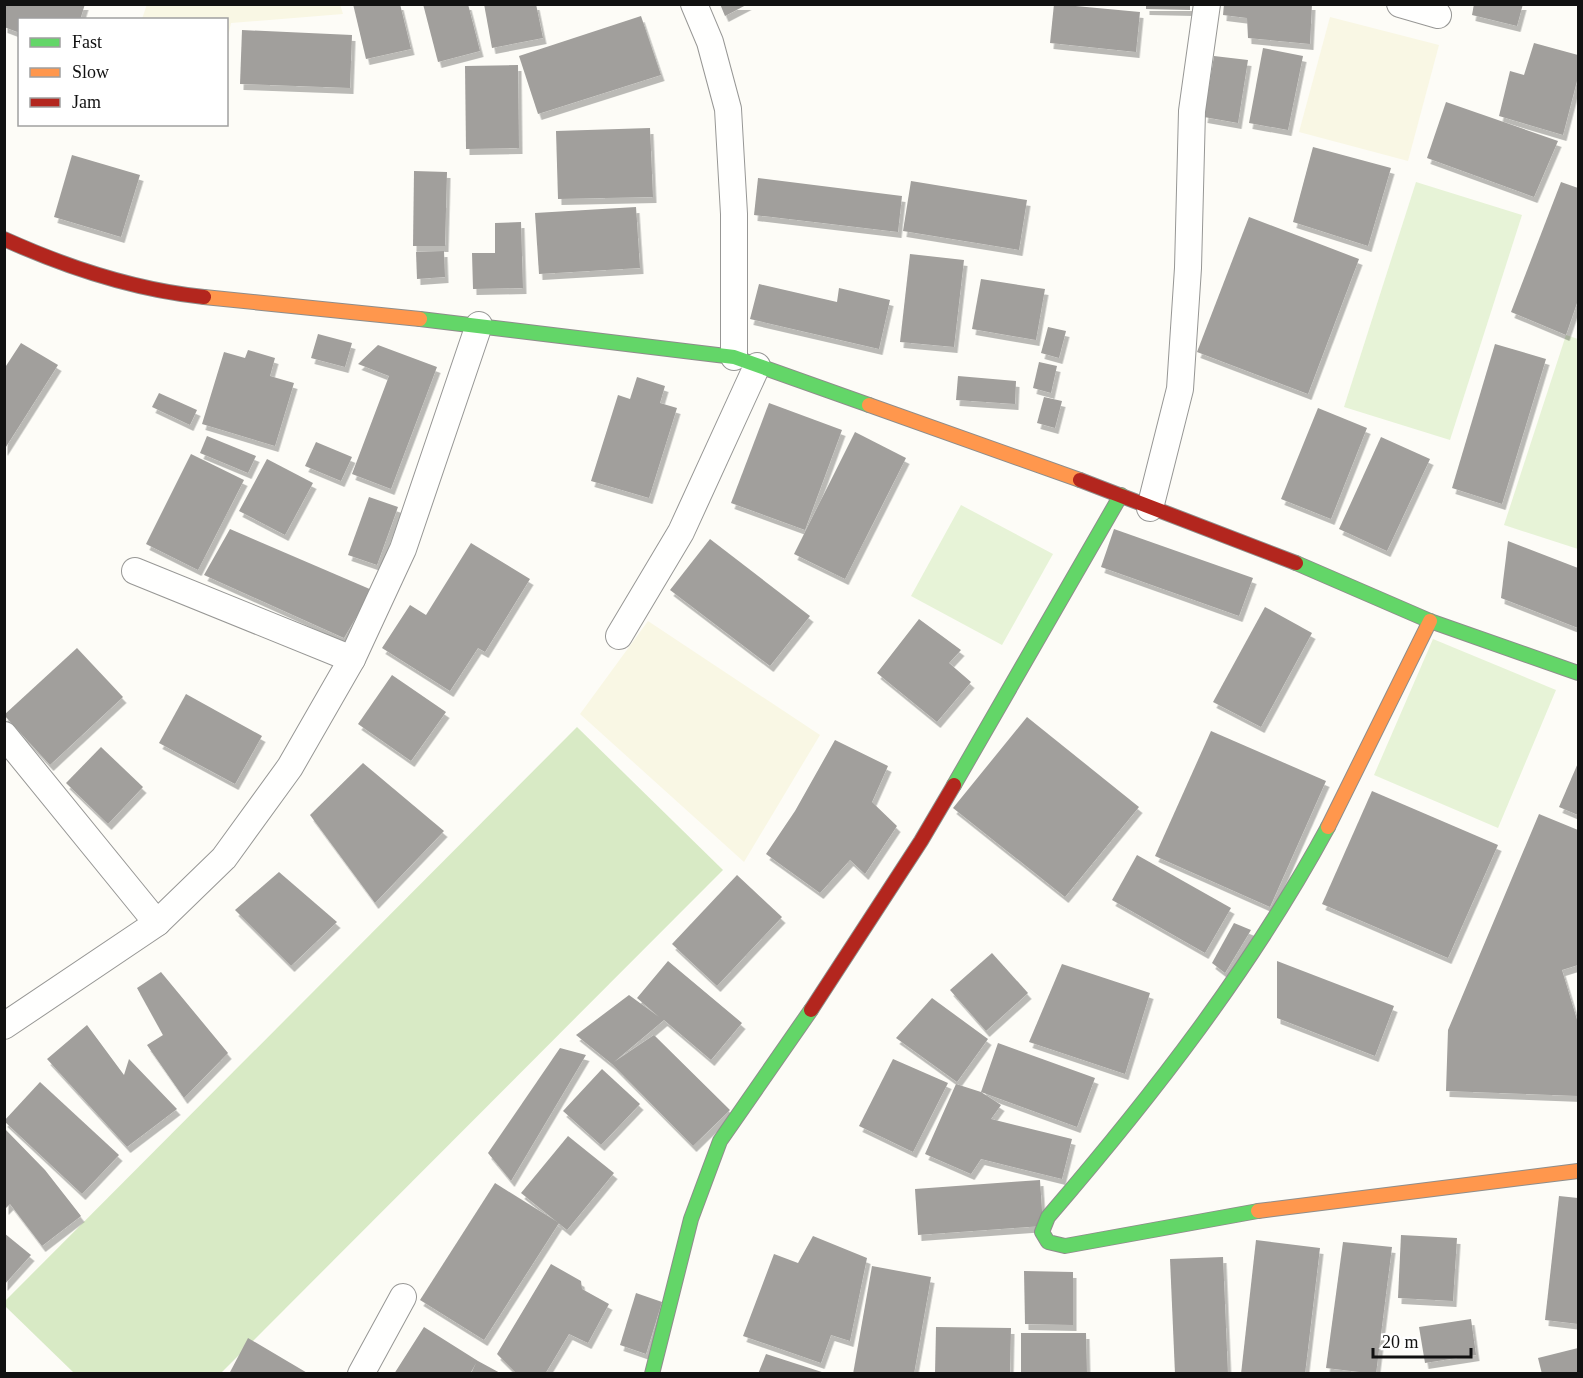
<svg xmlns="http://www.w3.org/2000/svg" width="1583" height="1378" font-family="Georgia,serif">
<defs>
<filter id="shadow"><feDropShadow dx="3.5" dy="6" stdDeviation="0" flood-color="#0004"/></filter>
</defs>
<rect width="100%" height="100%" fill="#fdfcf7"/>
<g fill="#f9f7e4">
<path d="M147 4H340L343 14 231 23 227 42 226 20 142 19Z"/>
<path d="M1330 17 1439 45 1408 161 1299 132Z"/>
<path d="M648 621 820 735 744 862 580 714Z"/>
</g>
<g fill="#e7f3d7">
<path d="M1416 182 1522 215 1450 440 1344 407Z"/>
<path d="M1566 335 1578 339V549L1504 525Z"/>
<path d="M961 505 1053 554 1002 645 911 596Z"/>
<path d="M1433 639 1556 690 1498 828 1374 775Z"/>
</g>
<path fill="#d8eac5" d="M577 727 723 870 221 1373H74L5 1306 4 1302Z"/>
<g fill="#a19f9c" filter="url(#shadow)">
<path d="M4 4H85L80 20H20V33L4 27Z"/>
<path d="M353 4H400L411 49 366 59Z"/>
<path d="M423 4H468L480 51 438 62Z"/>
<path d="M484 4H536L543 38 492 48Z"/>
<path d="M720 4H748L725 16Z"/>
<path d="M1054 4 1140 12 1136 52 1050 43Z"/>
<path d="M1224 4H1312L1310 44 1248 38 1247 18 1223 15Z"/>
<path d="M1474 4H1523L1517 26 1472 15Z"/>
<path d="M1146 5H1190V10L1146 9Z"/>
<path d="M641 16 661 75 538 114 519 56Z"/>
<path d="M242 30 352 35 350 88 240 84Z"/>
<path d="M1534 43 1578 55V77L1563 135 1499 116 1510 71 1524 75Z"/>
<path d="M1263 48 1303 56 1288 130 1249 123Z"/>
<path d="M1214 56 1248 60 1238 123 1204 117Z"/>
<path d="M518 65 519 148 466 149 465 66Z"/>
<path d="M1446 102 1558 141 1534 197 1427 158Z"/>
<path d="M650 128 653 197 558 199 556 131Z"/>
<path d="M1313 147 1391 168 1368 246 1293 222Z"/>
<path d="M72 155 140 175 121 237 54 217Z"/>
<path d="M414 171 447 172 445 246H413Z"/>
<path d="M758 178 902 196 898 232 754 215Z"/>
<path d="M911 181 1027 200 1019 250 903 231Z"/>
<path d="M1561 182 1578 188V300L1566 335 1511 312Z"/>
<path d="M636 207 640 268 539 274 535 213Z"/>
<path d="M1249 217 1359 259 1308 394 1197 352Z"/>
<path d="M521 222 523 288 473 289 472 253H495V223Z"/>
<path d="M444 251 445 277 417 279 416 252Z"/>
<path d="M910 254 964 260 954 347 900 342Z"/>
<path d="M981 279 1045 289 1036 340 972 329Z"/>
<path d="M759 284 837 302 839 288 890 300 879 349 750 319Z"/>
<path d="M1048 327 1066 331 1059 358 1041 353Z"/>
<path d="M318 334 352 343 345 367 311 358Z"/>
<path d="M21 343 58 365 4 450V369Z"/>
<path d="M1495 344 1546 359 1502 504 1452 488Z"/>
<path d="M378 345 437 367 391 489 352 474 389 376 358 364Z"/>
<path d="M248 350 275 358 270 376 294 383 275 446 202 424 224 352 245 358Z"/>
<path d="M1039 362 1057 366 1051 393 1033 388Z"/>
<path d="M958 376 1016 381 1015 404 956 400Z"/>
<path d="M637 377 665 386 660 403 677 408 649 498 591 481 618 395 630 399Z"/>
<path d="M159 393 197 410 190 425 152 407Z"/>
<path d="M1044 397 1062 401 1055 428 1037 423Z"/>
<path d="M769 403 842 430 805 530 731 503Z"/>
<path d="M1318 408 1367 428 1331 519 1281 499Z"/>
<path d="M855 432 906 458 845 579 794 554Z"/>
<path d="M207 436 256 456 248 473 200 453Z"/>
<path d="M1381 437 1430 459 1387 551 1339 529Z"/>
<path d="M316 442 352 457 341 481 305 466Z"/>
<path d="M191 454 244 480 198 570 146 544Z"/>
<path d="M267 459 313 483 285 535 239 511Z"/>
<path d="M369 497 398 507 377 565 348 555Z"/>
<path d="M230 529 372 590 344 638 204 575Z"/>
<path d="M1114 529 1253 578 1239 616 1101 567Z"/>
<path d="M710 539 810 616 770 666 670 590Z"/>
<path d="M1508 541 1578 568V628L1501 598Z"/>
<path d="M471 543 530 579 485 652 478 648 450 691 382 648 410 605 426 615Z"/>
<path d="M1265 607 1312 633 1261 727 1213 702Z"/>
<path d="M919 619 961 650 949 663 971 682 937 722 877 673Z"/>
<path d="M77 648 123 697 50 765 4 715Z"/>
<path d="M392 675 446 712 411 761 358 724Z"/>
<path d="M186 694 262 736 235 784 159 743Z"/>
<path d="M1027 717 1139 807 1065 897 953 808Z"/>
<path d="M1211 731 1326 781 1270 907 1155 856Z"/>
<path d="M835 740 888 766 872 802 897 826 865 874 850 860 820 893 766 854 795 811Z"/>
<path d="M101 747 143 787 108 824 66 783Z"/>
<path d="M363 763 444 831 375 903 310 815Z"/>
<path d="M1578 763V815L1559 807Z"/>
<path d="M1372 791 1498 845 1448 958 1322 904Z"/>
<path d="M1539 814 1578 830V965L1562 970 1578 1023V1096L1446 1091 1448 1030Z"/>
<path d="M1137 855 1231 908 1205 953 1112 900Z"/>
<path d="M279 872 337 922 291 966 235 910Z"/>
<path d="M737 875 782 917 717 986 672 944Z"/>
<path d="M1234 923 1251 930 1225 973 1212 963Z"/>
<path d="M992 953 1028 993 986 1031 950 990Z"/>
<path d="M668 961 742 1023 711 1060 664 1020 614 1062 654 1035 730 1110 693 1146 612 1064 576 1035 629 995 659 1017 637 998Z"/>
<path d="M1277 961 1394 1006 1375 1056 1277 1018Z"/>
<path d="M1062 964 1150 993 1125 1074 1029 1042Z"/>
<path d="M161 972 228 1053 184 1098 147 1045 163 1035 137 988Z"/>
<path d="M932 998 988 1039 957 1082 896 1038Z"/>
<path d="M87 1025 124 1075 129 1059 177 1109 127 1147 47 1059Z"/>
<path d="M998 1043 1095 1078 1077 1127 981 1092 1001 1105 991 1119 1072 1139 1062 1179 981 1159 971 1174 925 1154 956 1084 981 1092Z"/>
<path d="M560 1048 586 1055 511 1181 488 1153Z"/>
<path d="M893 1059 948 1083 913 1152 859 1126Z"/>
<path d="M602 1069 640 1104 601 1145 563 1111Z"/>
<path d="M40 1082 119 1155 82 1194 4 1121Z"/>
<path d="M5 1129 45 1170 81 1216 42 1246 10 1204 5 1209Z"/>
<path d="M568 1136 614 1173 567 1230 521 1193Z"/>
<path d="M1040 1180 1043 1226 918 1235 915 1189Z"/>
<path d="M495 1183 559 1223 484 1340 420 1300Z"/>
<path d="M1559 1196 1578 1198V1324L1545 1320Z"/>
<path d="M4 1233 31 1255 4 1285Z"/>
<path d="M1401 1235 1457 1238 1453 1301 1398 1298Z"/>
<path d="M813 1236 867 1258 850 1341 831 1335 821 1363 743 1336 774 1254 798 1263Z"/>
<path d="M1256 1240 1320 1248 1305 1374H1241Z"/>
<path d="M1343 1242 1392 1247 1376 1374 1326 1368Z"/>
<path d="M1223 1257 1228 1374H1175L1170 1259Z"/>
<path d="M551 1264 581 1281 582 1289 609 1304 588 1343 569 1334 545 1374H517L497 1354Z"/>
<path d="M872 1266 931 1277 914 1374H853Z"/>
<path d="M1024 1271 1073 1272V1325L1025 1324Z"/>
<path d="M636 1293 662 1302 646 1354 620 1345Z"/>
<path d="M1471 1319 1476 1355 1425 1363 1419 1327Z"/>
<path d="M424 1327 478 1361 502 1374H471L476 1363 470 1374H394Z"/>
<path d="M936 1327 1011 1328 1010 1374H935Z"/>
<path d="M1021 1333H1086L1087 1374H1021Z"/>
<path d="M248 1338 309 1374H229Z"/>
<path d="M1578 1348V1374H1542L1538 1358Z"/>
<path d="M766 1354 825 1373V1374H758Z"/>
</g>
<g fill="none" stroke-linecap="round" stroke-linejoin="round">
<g stroke="#979795" stroke-width="28">
<g id="street">
<path d="M694 4 710 42 728 109 734 214V357"/>
<path d="M1400 4 1438 15"/>
<path d="M1150 508 1180 389 1188 268 1192 111 1207 4"/>
<path d="M135 571 352 659"/>
<path d="M619 636 681 532 757 366"/>
<path d="M4 735 157 923"/>
<path d="M4 1026 157 923 224 858 290 767 352 659 403 549 479 325"/>
<path d="M361 1374 403 1297"/>
</g>
</g>
<g stroke="#8e8d8b" stroke-width="16">
<g id="fast">
<path d="M420 319 734 357 869 405"/>
<path d="M1296 563 1430 621 1578 673"/>
<path d="M954 785 1121 495"/>
<path d="M1258 1211 1065 1246 1048 1242 1042 1232 1048 1217C1153 1095 1251 969 1328 827"/>
<path d="M652 1374 691 1219 720 1141 811 1010"/>
</g>
</g>
<g stroke="#8e8d8b" stroke-width="16">
<g id="slow">
<path d="M204 297 420 319"/>
<path d="M869 405 1080 480"/>
<path d="M1328 827 1430 621"/>
<path d="M1258 1211 1578 1171"/>
</g>
</g>
<g stroke="#8e8d8b" stroke-width="16">
<g id="jam">
<path d="M4 239C66 267 136 290 204 297"/>
<path d="M1080 480 1296 563"/>
<path d="M811 1010 921 841 954 785"/>
</g>
</g>
<use href="#street" stroke="#fffffe" stroke-width="26"/>
<use href="#fast" stroke="#63d668" stroke-width="14"/>
<use href="#slow" stroke="#ff974d" stroke-width="14"/>
<use href="#jam" stroke="#b3261e" stroke-width="14"/>
</g>
<rect width="1583" height="1378" fill="none" stroke="#111111" stroke-width="12"/>
<rect x="18" y="18" width="210" height="108" fill="#ffffff" stroke="#a0a0a0" stroke-width="1.5"/>
<rect x="30" y="38" width="30" height="9" fill="#63d668" stroke="#a0a0a0" stroke-width="1.5"/>
<text x="72" y="48" font-size="18" fill="#111111">Fast</text>
<rect x="30" y="68" width="30" height="9" fill="#ff974d" stroke="#a0a0a0" stroke-width="1.5"/>
<text x="72" y="78" font-size="18" fill="#111111">Slow</text>
<rect x="30" y="98" width="30" height="9" fill="#b3261e" stroke="#a0a0a0" stroke-width="1.5"/>
<text x="72" y="108" font-size="18" fill="#111111">Jam</text>
<path d="M1373 1348v9h98v-9" fill="none" stroke="#111111" stroke-width="3"/>
<text x="1382" y="1348" font-size="18" fill="#111111" stroke="#ffffff" stroke-width="4.5" paint-order="stroke">20 m</text>
</svg>
